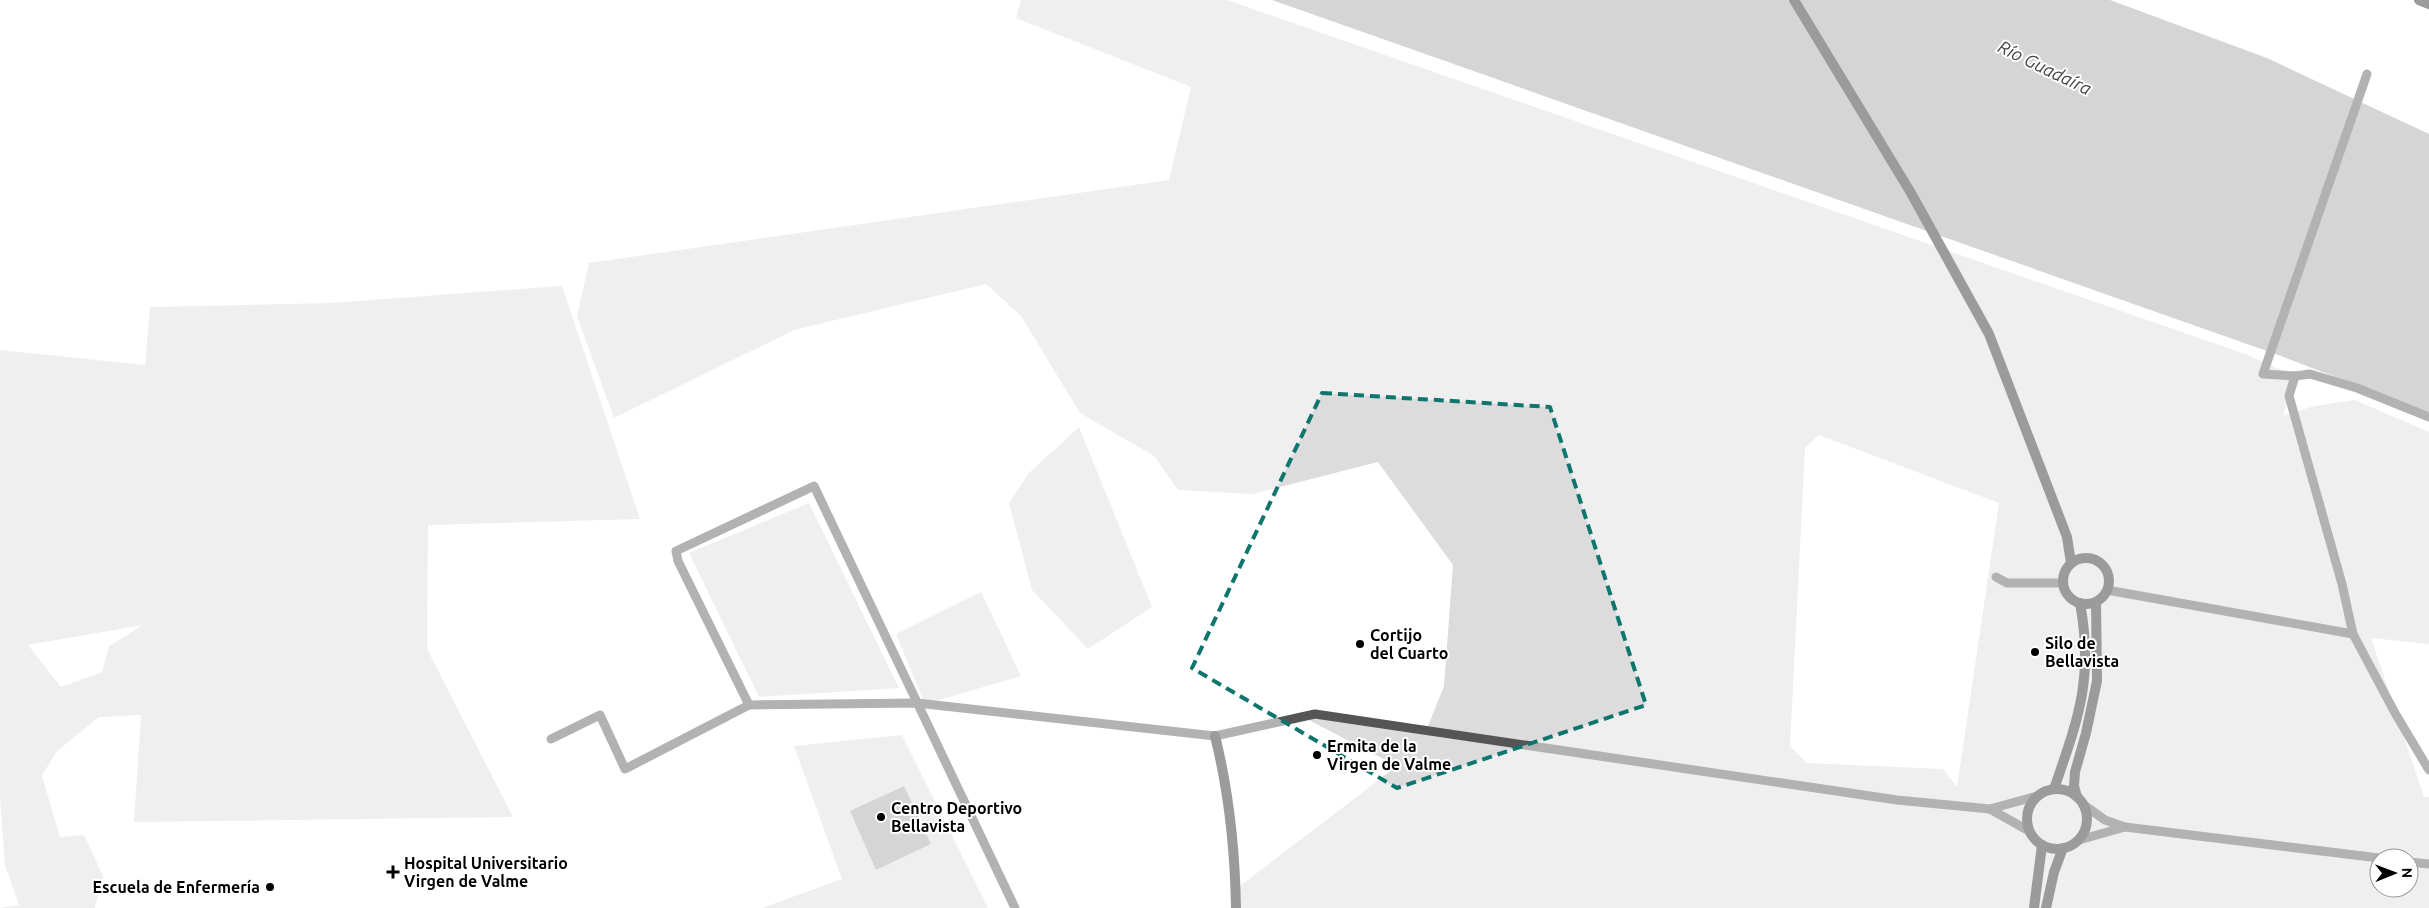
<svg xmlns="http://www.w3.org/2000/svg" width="2429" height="908" font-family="Ubuntu,sans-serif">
<rect width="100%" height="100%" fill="#fff"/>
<g fill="#dcdcdc" fill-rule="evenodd">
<path d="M1021 0H1227L2245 354 2295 376 2283 416 2314 406 2355 400 2429 432V644L2371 638 2424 797H2429V908H1236V889L1397 766 1303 717 1426 731 1444 686 1453 565 1378 462 1252 494 1178 490 1154 456 1080 413 1021 316 986 284 794 330 614 418 577 316 589 263 1169 180 1191 87 1016 18ZM1819 435 1999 503 1957 787 1943 769 1807 763 1790 746 1805 448ZM2379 858H2409V888H2379Z"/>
<path d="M562 286 640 519 428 525 427 649 513 817 134 822 141 715 99 717 56 752 42 776 60 837 84 835 103 876 95 908H0L19 905 5 865 0 797V350L145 365 150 307 330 303ZM143 625 109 646 102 672 61 687 28 645Z"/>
<path d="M1079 427 1152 607 1088 649 1032 590 1009 503 1029 473Z"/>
<path d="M809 503 899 688 759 697 689 553Z"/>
<path d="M981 592 1021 676 925 704 896 634Z"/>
<path d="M902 735 988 908H762L842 879 794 746Z"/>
</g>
<g fill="#a3a3a3">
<path d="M1272 0H2110L2267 58 2429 134V413L2281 356Z"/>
<path d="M904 786 931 844 876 870 850 811Z"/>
</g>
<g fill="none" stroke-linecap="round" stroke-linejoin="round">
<g stroke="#555" stroke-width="9">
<path d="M2367 74 2263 374 2295 376 2310 374 2357 388 2429 417"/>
<path d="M2295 376 2289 396 2342 584 2353 634 2395 713 2429 770"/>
<path d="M1996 577 2007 583H2063"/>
<path d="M2107 590 2353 634"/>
<path d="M749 705 678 561 676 551 814 486 1015 908"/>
<path d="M551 739 600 715 625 769 749 705 917 703 1215 736 1315 714 1897 800 1990 809 2037 796"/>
<path d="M2084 805 2105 820 2125 827 2379 858"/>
<path d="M1990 809 2029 831"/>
<path d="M2079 840 2125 827"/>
<path d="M2409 862 2429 864"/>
</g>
<g stroke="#222" stroke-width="10">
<path d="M1794 0 1911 193 1989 334 2067 537 2071 563"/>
<path d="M2419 0 2429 4"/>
<circle cx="2086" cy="581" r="23"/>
<path d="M1215 736C1229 792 1235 850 1236 908"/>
<path d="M2054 789C2078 719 2094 679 2080 603"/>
<circle cx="2057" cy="819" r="30"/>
<path d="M2077 797 2074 786 2075 772 2086 733 2097 681 2096 602"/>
<path d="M2034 908 2042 845"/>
<path d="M2046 908 2054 872 2063 848"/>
</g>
</g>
<path d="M0 0H2429V908H0ZM1322 393 1550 407 1646 705 1397 788 1192 668Z" fill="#fff" fill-opacity=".55" fill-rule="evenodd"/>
<path fill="none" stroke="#0f766e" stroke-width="4" stroke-dasharray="10 6" stroke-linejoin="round" d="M1322 393 1550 407 1646 705 1397 788 1192 668Z"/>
<g fill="#000" stroke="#fff" stroke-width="2">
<circle cx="1360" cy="644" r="5"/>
<circle cx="2035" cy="652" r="5"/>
<circle cx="1317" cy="755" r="5"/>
<circle cx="881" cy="817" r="5"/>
<path d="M390.5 864.5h5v5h5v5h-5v5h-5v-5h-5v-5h5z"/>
<circle cx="270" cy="887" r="5"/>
</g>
<g text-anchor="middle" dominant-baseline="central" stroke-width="4" stroke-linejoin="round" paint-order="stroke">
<g font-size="16" font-weight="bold" fill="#000" stroke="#fff" text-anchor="start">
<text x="1370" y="635">Cortijo<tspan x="1370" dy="18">del Cuarto</tspan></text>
<text x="2045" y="643">Silo de<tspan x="2045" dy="18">Bellavista</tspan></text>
<text x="1327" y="746">Ermita de la<tspan x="1327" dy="18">Virgen de Valme</tspan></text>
<text x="891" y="808">Centro Deportivo<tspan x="891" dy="18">Bellavista</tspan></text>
<text x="404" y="863">Hospital Universitario<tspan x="404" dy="18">Virgen de Valme</tspan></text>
<text x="260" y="887" text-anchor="end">Escuela de Enfermería</text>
</g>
<g font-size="18" font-style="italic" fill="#444" stroke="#fff">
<text transform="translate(2045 67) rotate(26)">Río Guadaíra</text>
</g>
</g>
<g transform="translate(2394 873) rotate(89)"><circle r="24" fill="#ffffff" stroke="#999999"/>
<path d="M0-4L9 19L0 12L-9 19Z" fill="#000000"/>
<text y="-8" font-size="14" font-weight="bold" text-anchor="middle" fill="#000000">N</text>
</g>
</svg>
